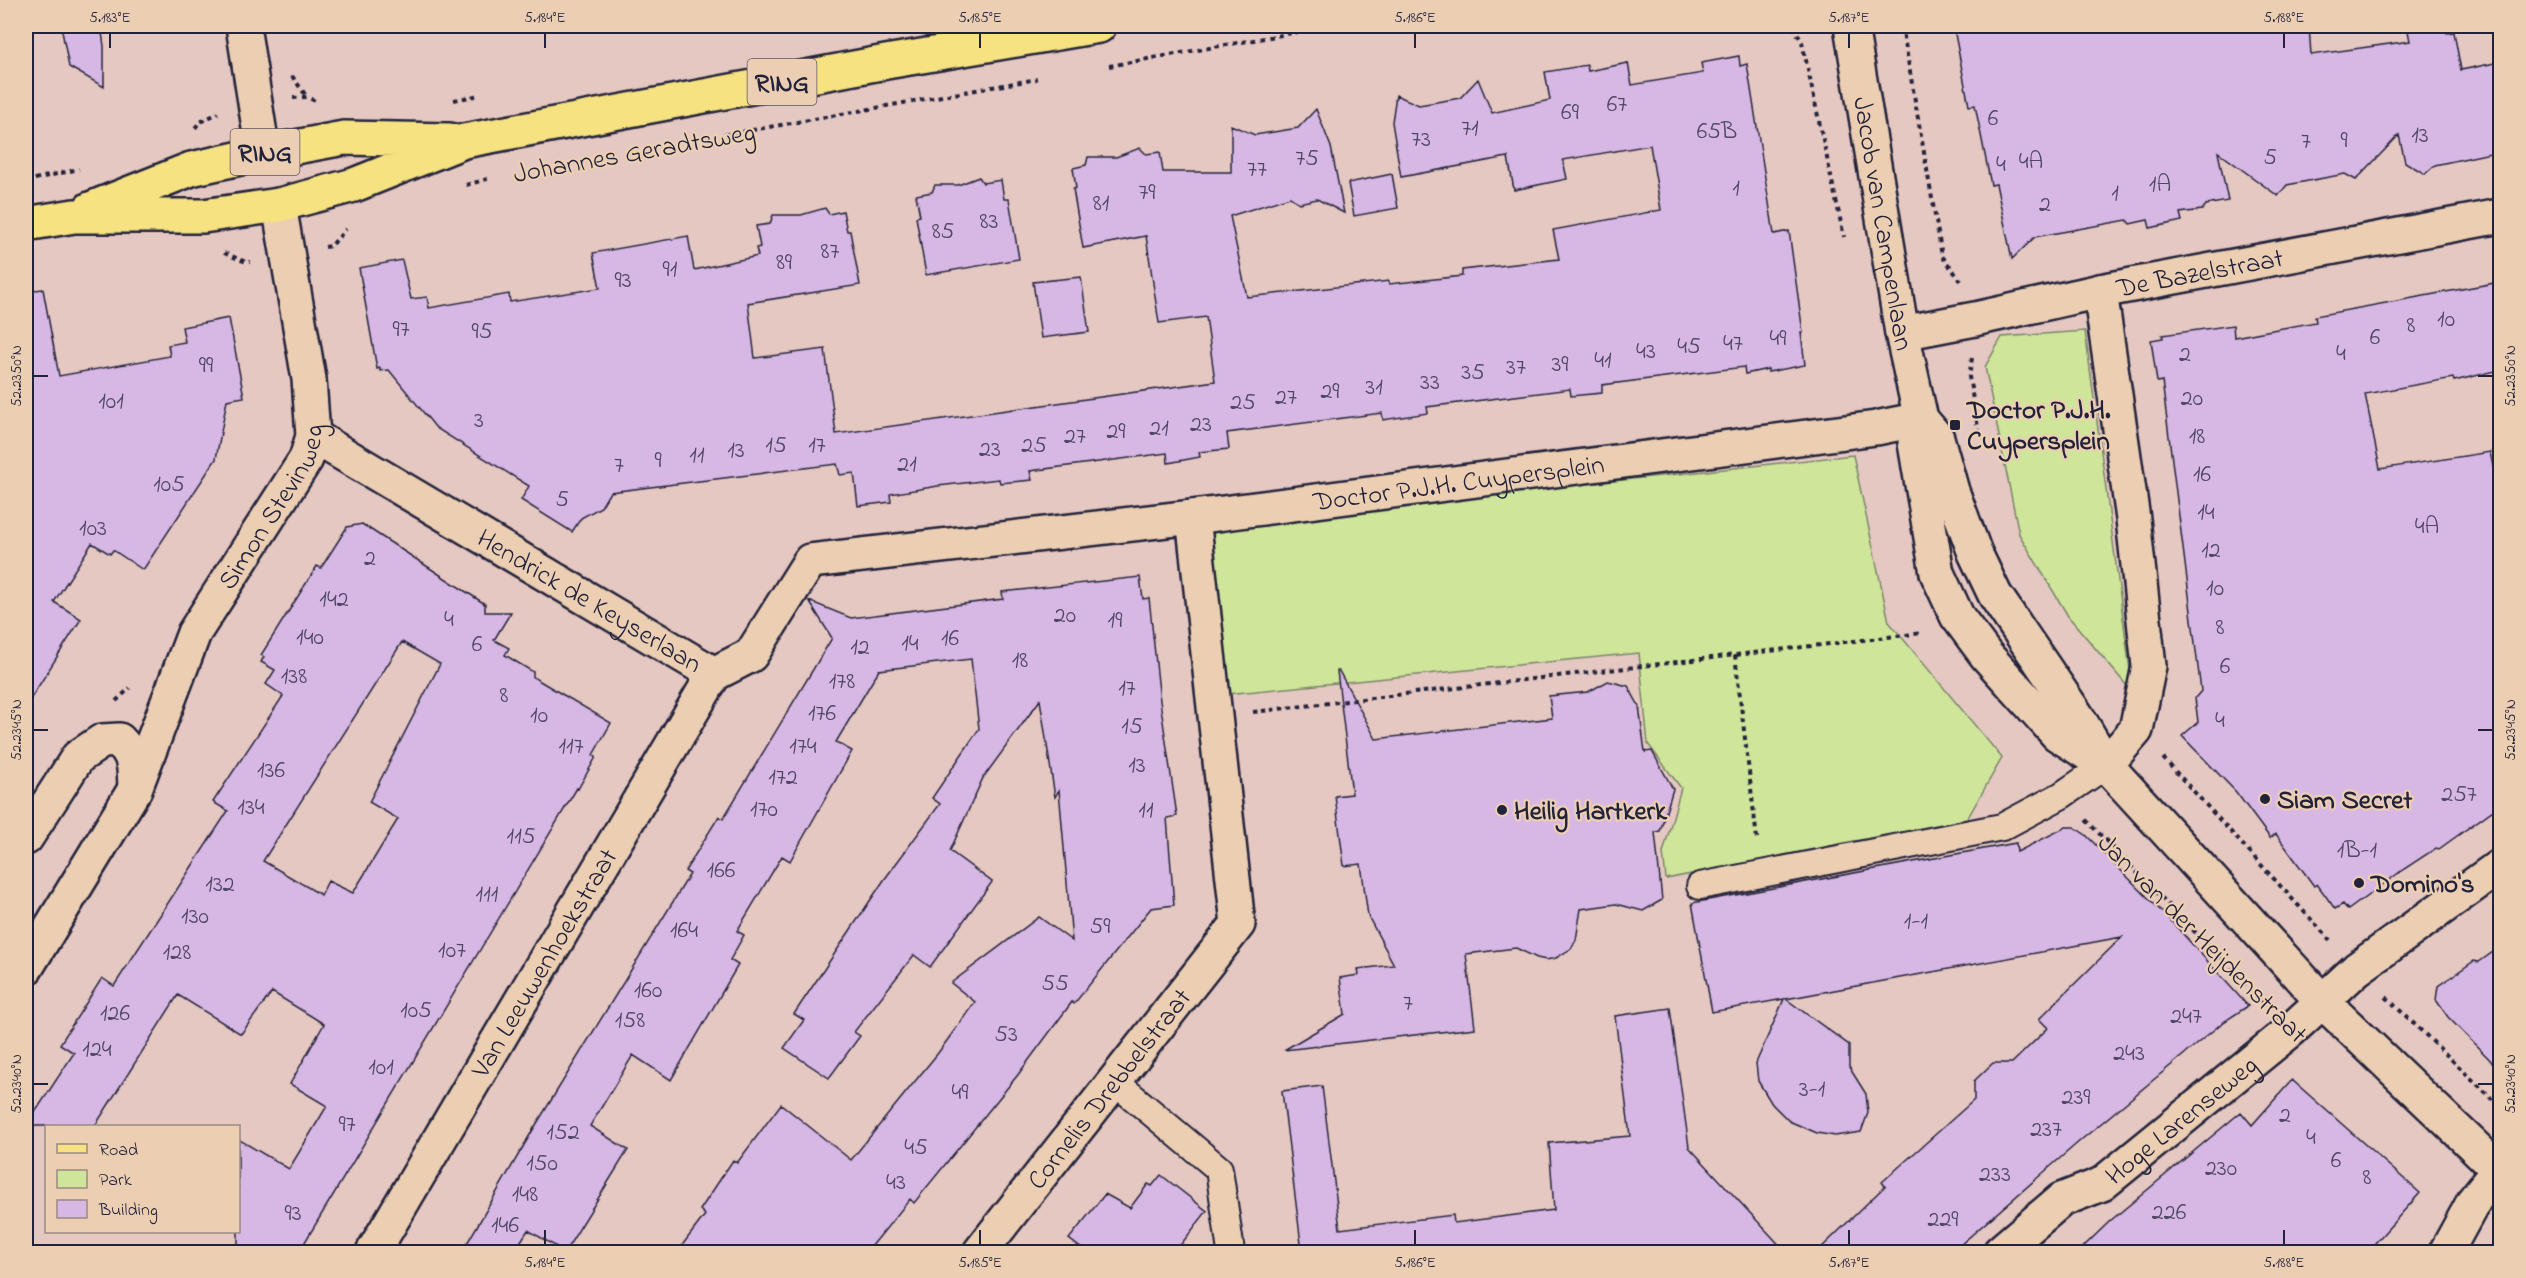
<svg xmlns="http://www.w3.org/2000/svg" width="2526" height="1278" font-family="'Indie Flower',sans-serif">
<rect width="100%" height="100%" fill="#e6c8c2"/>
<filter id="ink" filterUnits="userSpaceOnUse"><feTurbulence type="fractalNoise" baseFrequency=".0167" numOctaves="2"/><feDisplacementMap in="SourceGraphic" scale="12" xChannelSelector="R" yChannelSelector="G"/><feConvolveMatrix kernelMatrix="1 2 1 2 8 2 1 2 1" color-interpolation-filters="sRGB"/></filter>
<g filter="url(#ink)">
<path fill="#cfe59a" stroke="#78846a" stroke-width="1.5" d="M 2085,331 L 2133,693 L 2068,616 L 2019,534 L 1985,367 L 2002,337 Z
M 1853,455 L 1889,622 L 2002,758 L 1967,819 L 1666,879 L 1663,853 L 1681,788 L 1648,744 L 1639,653 L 1226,694 L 1208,525 Z"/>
<path fill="#d7b7e4" stroke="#22223b" stroke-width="1.5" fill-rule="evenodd" d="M 61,26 L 101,26 L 104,46 L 104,87 L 69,67 Z
M 2011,26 L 2309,26 L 2311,55 L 2410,41 L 2407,26 L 2445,26 L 2447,33 L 2454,32 L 2461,70 L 2500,62 L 2500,151 L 2435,165 L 2425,174 L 2405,162 L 2399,135 L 2356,180 L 2345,174 L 2287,185 L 2278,196 L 2218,152 L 2228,201 L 2206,205 L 2202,210 L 2180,213 L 2182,221 L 2150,228 L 2148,220 L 2130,224 L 2127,220 L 2035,237 L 2012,259 L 1996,184 L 1991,185 L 1975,105 L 1969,106 L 1954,29 L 2012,29 Z
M 1739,56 L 1740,66 L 1747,64 L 1774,234 L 1789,231 L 1803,333 L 1801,333 L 1805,365 L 1768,372 L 1768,369 L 1745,374 L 1744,367 L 1602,385 L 1602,393 L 1571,396 L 1570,389 L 1427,407 L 1428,413 L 1383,420 L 1382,413 L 1227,433 L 1229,449 L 1199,452 L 1200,457 L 1168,463 L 1167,453 L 1030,471 L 1032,480 L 1000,483 L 999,479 L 938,486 L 890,494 L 891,502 L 858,506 L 854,473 L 840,475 L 837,464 L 610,492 L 601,507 L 581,518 L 572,532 L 521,500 L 529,486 L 436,428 L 389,370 L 380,371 L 380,368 L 377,369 L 359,268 L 402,260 L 411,299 L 427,297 L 429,308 L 509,294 L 510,302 L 600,288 L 593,253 L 688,236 L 694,270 L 758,256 L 756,248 L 760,247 L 756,226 L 770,224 L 773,215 L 801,215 L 825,208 L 829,214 L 843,211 L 847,231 L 850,231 L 860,285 L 748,303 L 755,358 L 825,349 L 836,434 L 1215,381 L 1206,317 L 1159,323 L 1146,236 L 1083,248 L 1073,189 L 1076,188 L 1073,168 L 1086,165 L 1088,157 L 1116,157 L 1140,148 L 1146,154 L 1160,152 L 1163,172 L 1231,172 L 1231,125 L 1255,135 L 1298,128 L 1316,109 L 1331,147 L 1344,213 L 1317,199 L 1299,203 L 1290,197 L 1230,216 L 1247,297 L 1389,281 L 1389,284 L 1462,276 L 1462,270 L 1559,259 L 1553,230 L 1661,210 L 1650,145 L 1563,160 L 1567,179 L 1514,190 L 1508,157 L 1401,177 L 1392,122 L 1396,95 L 1419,105 L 1460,98 L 1478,79 L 1492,113 L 1550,100 L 1545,72 L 1587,65 L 1588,71 L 1628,63 L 1632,85 L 1703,73 L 1701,63 Z
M 1392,174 L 1398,208 L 1354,216 L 1348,183 Z
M 979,177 L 983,183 L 1001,180 L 1004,199 L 1009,199 L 1019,259 L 926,275 L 916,217 L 920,216 L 916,195 L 932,192 L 935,185 L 958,185 Z
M 1081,277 L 1089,332 L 1041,338 L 1033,282 Z
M 2500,282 L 2500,370 L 2454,381 L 2453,378 L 2365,394 L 2380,469 L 2490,452 L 2500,499 L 2500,805 L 2439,849 L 2436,848 L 2404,869 L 2348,910 L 2343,904 L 2335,909 L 2317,884 L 2314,886 L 2276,834 L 2270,838 L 2236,792 L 2182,736 L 2198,722 L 2195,698 L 2201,691 L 2162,381 L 2157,382 L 2151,340 L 2163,338 L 2162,335 L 2233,325 L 2234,337 L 2316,322 L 2315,316 Z
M 43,289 L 59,376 L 170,356 L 168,345 L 185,342 L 182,327 L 229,318 L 244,397 L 227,400 L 216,459 L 143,570 L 113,550 L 110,554 L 92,543 L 54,602 L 81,619 L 26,706 L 26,291 Z
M 362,524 L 485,604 L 485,612 L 511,612 L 494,640 L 509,648 L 505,655 L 533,672 L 533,677 L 611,723 L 593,755 L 596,757 L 578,789 L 577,788 L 299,1252 L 238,1252 L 238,1139 L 289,1169 L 327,1106 L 290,1084 L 324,1024 L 272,992 L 241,1034 L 178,995 L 95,1126 L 26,1126 L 74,1053 L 60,1044 L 102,978 L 114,986 L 228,811 L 213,802 L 283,696 L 266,684 L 275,670 L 261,662 L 264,657 L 261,655 L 317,566 L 321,568 L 347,527 ZM 402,642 L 440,664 L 369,802 L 398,819 L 353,893 L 328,881 L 321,895 L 263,861 Z
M 1140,577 L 1143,599 L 1149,598 L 1160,701 L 1177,816 L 1167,818 L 1174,905 L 1151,908 L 1074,1004 L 1072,1002 L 1017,1076 L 914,1203 L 910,1199 L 867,1252 L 677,1252 L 705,1215 L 700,1210 L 733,1160 L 737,1163 L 781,1104 L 851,1160 L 938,1053 L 975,1002 L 951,983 L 1039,917 L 1072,941 L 1059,790 L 1055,797 L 1040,700 L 983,778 L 950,851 L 992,882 L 930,967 L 914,955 L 854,1032 L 860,1036 L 829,1078 L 784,1048 L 804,1020 L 794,1014 L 884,880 L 940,804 L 932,798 L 979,729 L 971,659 L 879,670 L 836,742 L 852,751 L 790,861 L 782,856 L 737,931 L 744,935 L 730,960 L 738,965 L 671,1080 L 633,1055 L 590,1126 L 628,1150 L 565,1252 L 528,1230 L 514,1252 L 462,1252 L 531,1133 L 690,874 L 685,871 L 719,816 L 723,819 L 832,638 L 809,601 L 851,618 L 1003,599 L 1002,592 Z
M 1337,671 L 1339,671 L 1376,739 L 1552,718 L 1549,696 L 1588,692 L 1608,681 L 1628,686 L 1639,706 L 1645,752 L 1652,751 L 1673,789 L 1660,831 L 1655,832 L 1662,900 L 1643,911 L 1616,904 L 1581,909 L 1576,940 L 1571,949 L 1556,958 L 1546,960 L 1537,958 L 1516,948 L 1466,954 L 1475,1028 L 1284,1050 L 1345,1014 L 1340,978 L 1359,975 L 1358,969 L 1394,965 L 1368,916 L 1361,864 L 1344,866 L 1335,796 L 1352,794 Z
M 2066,827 L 2074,827 L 2086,835 L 2173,923 L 2248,1006 L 2222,1023 L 2081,1140 L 1952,1252 L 1817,1252 L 1885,1186 L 1882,1182 L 1974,1100 L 1974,1081 L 1993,1063 L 2012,1063 L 2048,1028 L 2039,1019 L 2122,937 L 1786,999 L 1849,1045 L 1849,1067 L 1866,1094 L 1868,1113 L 1861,1132 L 1835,1136 L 1817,1133 L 1789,1121 L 1772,1104 L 1758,1081 L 1756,1063 L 1784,999 L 1712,1012 L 1692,903 L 2016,843 L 2017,852 Z
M 2500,947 L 2500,1070 L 2448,1017 L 2436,1000 L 2438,986 L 2474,961 L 2479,962 Z
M 1670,1008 L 1689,1147 L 1786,1252 L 1302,1252 L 1282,1091 L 1322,1086 L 1340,1229 L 1453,1215 L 1454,1223 L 1554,1210 L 1549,1143 L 1630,1136 L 1615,1016 Z
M 2292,1080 L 2420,1193 L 2367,1252 L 2078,1252 L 2110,1221 L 2241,1112 L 2252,1125 Z
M 1161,1175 L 1207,1211 L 1175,1252 L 1086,1252 L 1069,1239 L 1105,1194 L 1130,1208 L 1148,1184 L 1152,1186 Z"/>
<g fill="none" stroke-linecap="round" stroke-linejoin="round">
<g stroke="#22223b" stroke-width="30">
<path id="lane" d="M 1700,886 L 2002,827 L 2062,795 L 2106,765
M 1115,1082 L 1219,1169 L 1231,1252"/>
</g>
<g stroke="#22223b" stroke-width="38">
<g id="street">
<path d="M 243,26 L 263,153"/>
<path d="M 2100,291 L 2133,519 L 2149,666 L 2136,730 L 2106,765"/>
<path id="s1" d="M 1902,333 L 1975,319 L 2100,291 L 2500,216"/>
<path id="s2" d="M 313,436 L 714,674"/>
<path id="s3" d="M 714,674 L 751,655 L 810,561 L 1193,517 L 1876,428 L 1921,419"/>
<path id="s4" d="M 373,1252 L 714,674"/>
<path id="s5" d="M 980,1252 L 1238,924 L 1193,517"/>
<path id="s6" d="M 2000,1252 L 2061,1200 L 2102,1184 L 2291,1030 L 2357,969 L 2500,866"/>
<path d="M 2446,1252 L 2475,1199 L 2499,1169"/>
</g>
</g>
<g stroke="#22223b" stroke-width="38">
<g id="secondary">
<path id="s7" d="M 1851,26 L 1902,333 L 1921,419 L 1915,443 L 1937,573 L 1957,616 L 1986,655 L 2057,734 L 2099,761"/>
<path d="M 1921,419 L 1937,438 L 1952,491 L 1975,553 L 1995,595 L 2077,716 L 2106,765 L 2323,1002 L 2500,1171"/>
<path d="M 26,838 L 78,757 L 102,741 L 119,740 C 136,757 134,766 135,789"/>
<path id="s8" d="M 26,968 L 135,789 L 194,633 L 306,459 L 313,436 L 309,379 L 279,205"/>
</g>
</g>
<g stroke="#22223b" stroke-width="38">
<path id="primary" d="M 90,209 L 191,169 L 263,153 L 344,138 L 450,140
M 26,224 L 74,216 L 203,216 L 279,205 L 354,185 L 464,141 L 886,62 L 1099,26"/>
</g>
<path stroke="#22223b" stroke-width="4" stroke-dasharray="4.5 4.5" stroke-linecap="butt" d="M 1793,26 L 1802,42 L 1844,237
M 1902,26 L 1942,256 L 1961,281
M 1109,66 L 1331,26
M 292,76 L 307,97
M 293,98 L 307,97 L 317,102
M 454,100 L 480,95
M 195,128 L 200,122 L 218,113
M 725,135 L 1037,79
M 26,181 L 79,169
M 466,185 L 491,178
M 325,247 L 331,246 L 346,229
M 224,253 L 246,262 L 250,262
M 1972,358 L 1969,377 L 1979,433
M 1735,655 L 1757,839
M 116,701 L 130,688
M 1253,712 L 1922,633
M 2163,758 L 2330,940
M 2086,820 L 2263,1002
M 2386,997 L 2500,1106"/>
<use href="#lane" stroke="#eccfb3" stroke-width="26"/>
<use href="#street" stroke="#eccfb3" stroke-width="33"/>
<use href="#secondary" stroke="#eccfb3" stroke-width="33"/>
<use href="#primary" stroke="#f6e281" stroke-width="33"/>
</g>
</g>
<path fill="none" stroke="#22223b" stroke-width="2" d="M 110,33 L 110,48M 545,33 L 545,48M 980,33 L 980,48M 1415,33 L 1415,48M 1849,33 L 1849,48M 2284,33 L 2284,48M 33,376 L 48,376M 2478,376 L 2493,376M 33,730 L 48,730M 2478,730 L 2493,730M 33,1084 L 48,1084M 2478,1084 L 2493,1084M 545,1230 L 545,1245M 980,1230 L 980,1245M 1415,1230 L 1415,1245M 1849,1230 L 1849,1245M 2284,1230 L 2284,1245"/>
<g fill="#22223b" stroke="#eccfb3" stroke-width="2">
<rect x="1949" y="419" width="12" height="12" rx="3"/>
<circle cx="2265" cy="799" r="6"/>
<circle cx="1502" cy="810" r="6"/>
<circle cx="2359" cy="883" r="6"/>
</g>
<g text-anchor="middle" stroke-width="4.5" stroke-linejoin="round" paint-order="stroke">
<g font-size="24" fill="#4f4765">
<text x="1617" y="111">67</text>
<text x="1570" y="119">69</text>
<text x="1993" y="125">6</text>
<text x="1470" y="135">71</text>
<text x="1717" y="138">65B</text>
<text x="2420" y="142">13</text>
<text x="1421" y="146">73</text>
<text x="2344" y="147">9</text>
<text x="2306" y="148">7</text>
<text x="2270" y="164">5</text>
<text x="1307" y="165">75</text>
<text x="2031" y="168">4A</text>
<text x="2001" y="171">4</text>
<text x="1257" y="176">77</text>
<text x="2160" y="191">1A</text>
<text x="1736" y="195">1</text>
<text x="1147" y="199">79</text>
<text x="2115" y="200">1</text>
<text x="1101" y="210">81</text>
<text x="2045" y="211">2</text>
<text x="989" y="228">83</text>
<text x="943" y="238">85</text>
<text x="830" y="258">87</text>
<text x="784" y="269">89</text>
<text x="670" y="276">91</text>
<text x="623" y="287">93</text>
<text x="2446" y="326">10</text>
<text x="2411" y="332">8</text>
<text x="401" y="336">97</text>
<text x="482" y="338">95</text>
<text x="2375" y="344">6</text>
<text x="1778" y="345">49</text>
<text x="1733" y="350">47</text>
<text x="1689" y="353">45</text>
<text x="1646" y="358">43</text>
<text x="2341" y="360">4</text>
<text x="2185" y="361">2</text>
<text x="1603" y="367">41</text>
<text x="1560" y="371">39</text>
<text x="206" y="372">99</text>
<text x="1516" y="374">37</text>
<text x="1473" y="379">35</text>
<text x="1430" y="389">33</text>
<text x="1374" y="394">31</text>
<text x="1330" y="398">29</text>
<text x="1286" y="404">27</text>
<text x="2192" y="405">20</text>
<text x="111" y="408">101</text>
<text x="1243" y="409">25</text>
<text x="479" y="427">3</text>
<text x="1201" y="431">23</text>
<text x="1159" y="435">21</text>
<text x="1116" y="438">29</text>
<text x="1075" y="443">27</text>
<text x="2197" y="443">18</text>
<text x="776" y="452">15</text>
<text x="817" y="452">17</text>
<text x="1034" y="452">25</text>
<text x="990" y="456">23</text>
<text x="736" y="457">13</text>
<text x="697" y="462">11</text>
<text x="658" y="467">9</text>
<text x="907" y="471">21</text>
<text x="619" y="472">7</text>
<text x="2202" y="481">16</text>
<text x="169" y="491">105</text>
<text x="562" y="506">5</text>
<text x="2206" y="519">14</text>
<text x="2427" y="533">4A</text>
<text x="93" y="535">103</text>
<text x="2211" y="557">12</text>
<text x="370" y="565">2</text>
<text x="2215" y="595">10</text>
<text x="334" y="606">142</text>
<text x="1065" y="622">20</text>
<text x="449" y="626">4</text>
<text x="1115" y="627">19</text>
<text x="2220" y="634">8</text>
<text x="310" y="644">140</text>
<text x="950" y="645">16</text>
<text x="910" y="650">14</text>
<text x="477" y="651">6</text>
<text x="860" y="654">12</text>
<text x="1020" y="667">18</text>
<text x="2225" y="673">6</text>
<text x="294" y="683">138</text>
<text x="842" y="688">178</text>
<text x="1127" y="695">17</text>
<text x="504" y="702">8</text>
<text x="822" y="720">176</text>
<text x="539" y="722">10</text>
<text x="2220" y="727">4</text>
<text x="1132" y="733">15</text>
<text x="571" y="753">117</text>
<text x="803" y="753">174</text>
<text x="1137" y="772">13</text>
<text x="271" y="777">136</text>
<text x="783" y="784">172</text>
<text x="2459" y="801">257</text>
<text x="251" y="814">134</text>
<text x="764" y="816">170</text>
<text x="1146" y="817">11</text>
<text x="521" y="843">115</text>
<text x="2357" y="857">1B-1</text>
<text x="721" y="877">166</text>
<text x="220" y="891">132</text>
<text x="487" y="901">111</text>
<text x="195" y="923">130</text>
<text x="1916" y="928">1-1</text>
<text x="1100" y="933">59</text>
<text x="684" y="937">164</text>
<text x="452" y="957">107</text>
<text x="177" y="959">128</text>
<text x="1055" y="990">55</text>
<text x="648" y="997">160</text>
<text x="1408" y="1010">7</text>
<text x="416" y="1017">105</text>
<text x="115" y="1020">126</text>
<text x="2186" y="1023">247</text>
<text x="630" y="1027">158</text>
<text x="1006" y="1041">53</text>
<text x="97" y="1056">124</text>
<text x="2129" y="1060">243</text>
<text x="381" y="1074">101</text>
<text x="1812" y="1096">3-1</text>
<text x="960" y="1099">49</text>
<text x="2076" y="1104">239</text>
<text x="2285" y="1122">2</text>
<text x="347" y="1131">97</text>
<text x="2046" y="1136">237</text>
<text x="563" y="1139">152</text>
<text x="2311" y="1144">4</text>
<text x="916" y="1154">45</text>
<text x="2336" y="1167">6</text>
<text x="542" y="1170">150</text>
<text x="2221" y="1175">230</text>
<text x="1995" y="1181">233</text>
<text x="2367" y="1184">8</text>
<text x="896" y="1189">43</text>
<text x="525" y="1201">148</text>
<text x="2169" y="1219">226</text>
<text x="293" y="1220">93</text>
<text x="1943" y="1226">229</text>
<text x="505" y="1232">146</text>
</g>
<g fill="#eccfb3" stroke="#5f565f" stroke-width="1.5">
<rect x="747.5" y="59" width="69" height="46" rx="4.5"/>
<rect x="230.5" y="129" width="69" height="46" rx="4.5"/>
</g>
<g font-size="26" font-weight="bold" fill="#22223b">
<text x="782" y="91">RING</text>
<text x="265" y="161">RING</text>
</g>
<g font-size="27" fill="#22223b" stroke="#eccfb3">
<text transform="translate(634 152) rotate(-10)" y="9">Johannes Geradtsweg</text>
<text dy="9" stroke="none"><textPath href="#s7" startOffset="200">Jacob van Campenlaan</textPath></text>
<text dy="9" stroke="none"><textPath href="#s1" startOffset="304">De Bazelstraat</textPath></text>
<text dy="9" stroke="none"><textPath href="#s3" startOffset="806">Doctor P.J.H. Cuypersplein</textPath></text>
<text dy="9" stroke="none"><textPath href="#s8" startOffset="525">Simon Stevinweg</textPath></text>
<text dy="9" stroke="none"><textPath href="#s2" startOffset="322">Hendrick de Keyserlaan</textPath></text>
<text transform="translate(2203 938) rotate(45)" y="9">Jan van der Heijdenstraat</text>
<text dy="9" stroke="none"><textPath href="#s4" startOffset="336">Van Leeuwenhoekstraat</textPath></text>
<text dy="9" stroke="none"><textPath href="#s5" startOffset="208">Cornelis Drebbelstraat</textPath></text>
<text dy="9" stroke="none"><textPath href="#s6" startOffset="226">Hoge Larenseweg</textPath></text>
</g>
<g font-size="27" font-weight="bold" fill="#22223b" stroke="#eccfb3" text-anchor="start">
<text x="1967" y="418">Doctor P.J.H.<tspan x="1967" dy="31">Cuypersplein</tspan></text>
<text x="2277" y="808">Siam Secret</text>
<text x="1514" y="819">Heilig Hartkerk</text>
<text x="2371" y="892">Domino's</text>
</g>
</g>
<rect width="2526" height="1278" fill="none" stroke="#eccfb3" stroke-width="66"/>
<rect x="45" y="1125" width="195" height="108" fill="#eccfb3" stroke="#9b8a83" stroke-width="1.5"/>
<rect x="57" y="1144" width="30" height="9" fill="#f6e281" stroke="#9b8a83" stroke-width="1.5"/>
<text x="99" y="1155" font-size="18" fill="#22223b">Road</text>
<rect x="57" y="1170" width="30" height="18" fill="#cfe59a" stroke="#9b8a83" stroke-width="1.5"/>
<text x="99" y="1185" font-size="18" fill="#22223b">Park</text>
<rect x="57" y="1200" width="30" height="18" fill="#d7b7e4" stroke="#9b8a83" stroke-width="1.5"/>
<text x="99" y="1215" font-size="18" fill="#22223b">Building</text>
<rect x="33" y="33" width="2460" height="1212" fill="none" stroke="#22223b" stroke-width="2"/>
<g font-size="15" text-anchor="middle" fill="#22223b">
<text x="110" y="22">5.183°E</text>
<text x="545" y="22">5.184°E</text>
<text x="980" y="22">5.185°E</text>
<text x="1415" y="22">5.186°E</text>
<text x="1849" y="22">5.187°E</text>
<text x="2284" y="22">5.188°E</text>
<text transform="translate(16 376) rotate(-90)" y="5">52.2350°N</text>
<text transform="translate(2510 376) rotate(-90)" y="5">52.2350°N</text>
<text transform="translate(16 730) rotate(-90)" y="5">52.2345°N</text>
<text transform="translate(2510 730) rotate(-90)" y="5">52.2345°N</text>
<text transform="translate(16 1084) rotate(-90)" y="5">52.2340°N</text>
<text transform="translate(2510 1084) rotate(-90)" y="5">52.2340°N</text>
<text x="545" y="1267">5.184°E</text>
<text x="980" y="1267">5.185°E</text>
<text x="1415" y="1267">5.186°E</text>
<text x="1849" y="1267">5.187°E</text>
<text x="2284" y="1267">5.188°E</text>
</g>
</svg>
